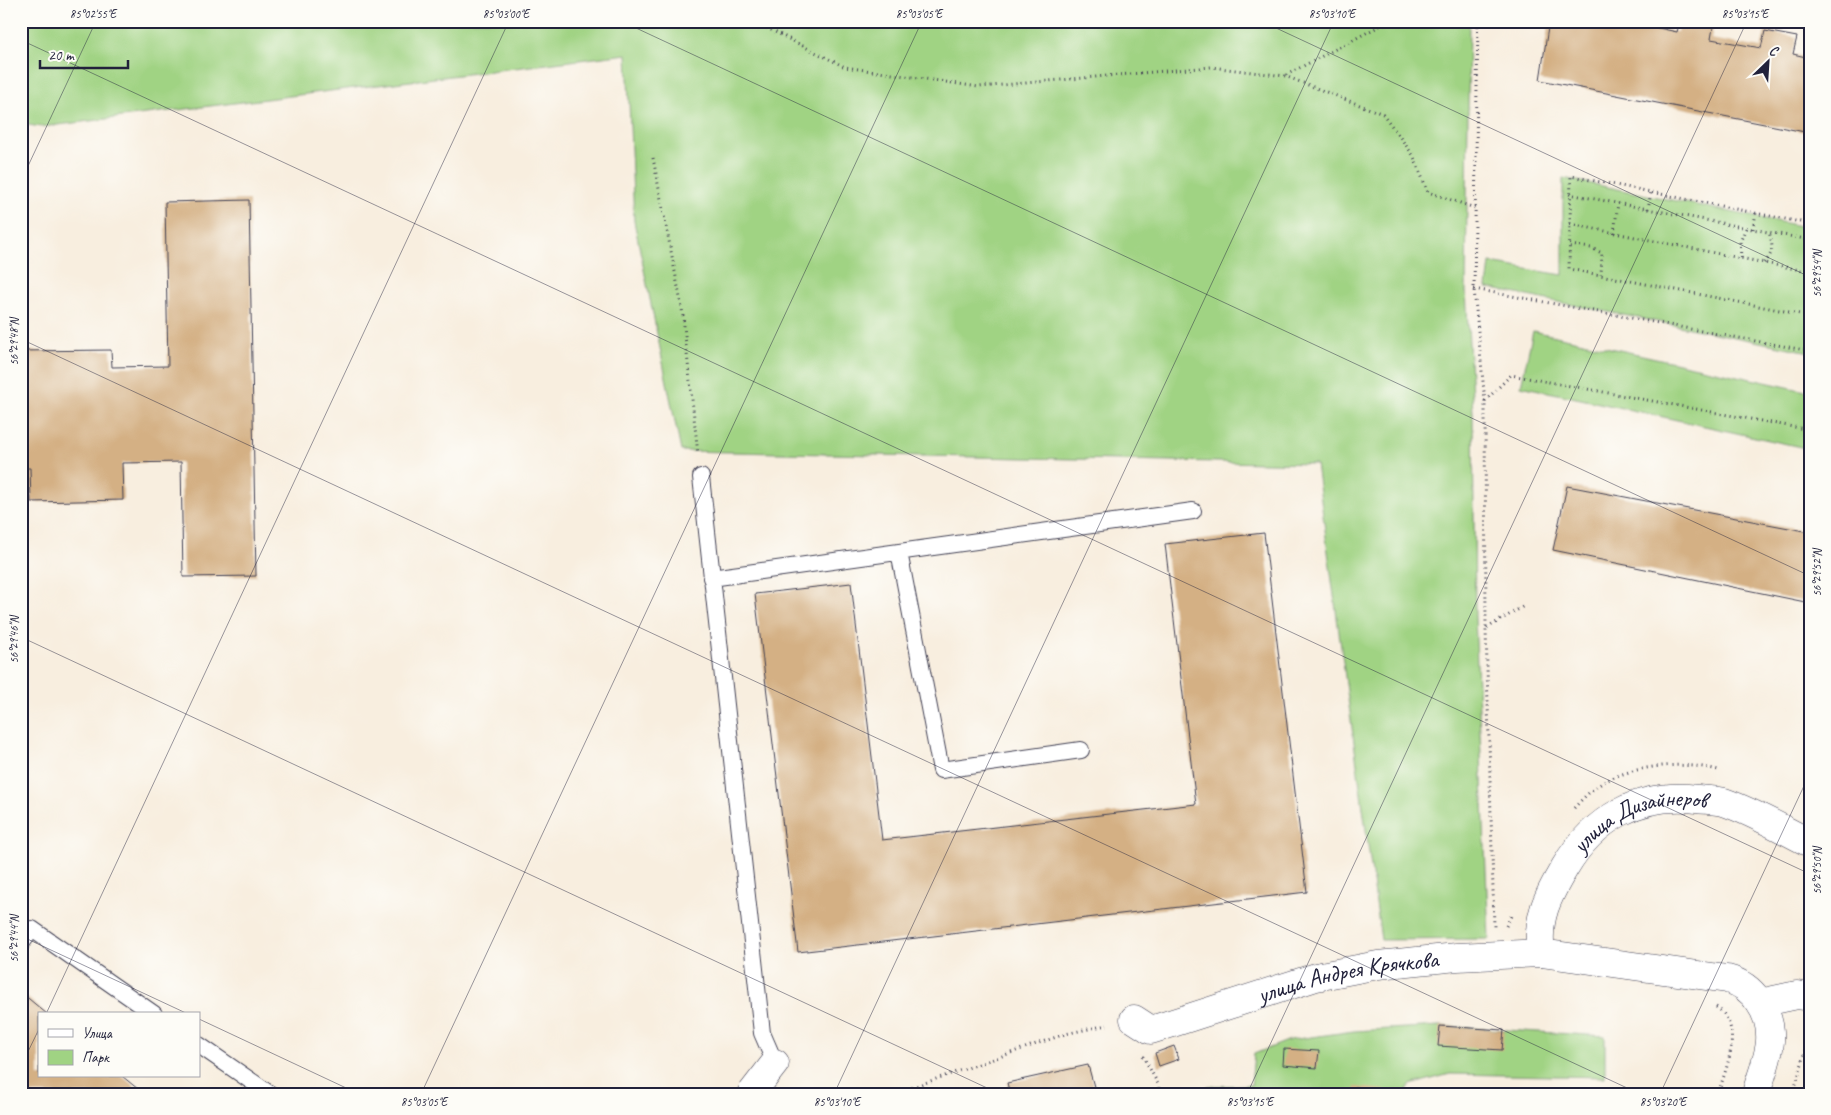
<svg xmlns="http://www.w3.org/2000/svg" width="1831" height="1115" font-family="Caveat,sans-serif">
<rect width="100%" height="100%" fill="#fdfcf7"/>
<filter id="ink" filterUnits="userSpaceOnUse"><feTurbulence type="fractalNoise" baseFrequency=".02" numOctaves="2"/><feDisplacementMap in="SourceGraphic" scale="10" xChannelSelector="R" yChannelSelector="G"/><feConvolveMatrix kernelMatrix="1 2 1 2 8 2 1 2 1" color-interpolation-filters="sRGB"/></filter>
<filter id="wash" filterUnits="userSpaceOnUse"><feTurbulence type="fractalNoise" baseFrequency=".0096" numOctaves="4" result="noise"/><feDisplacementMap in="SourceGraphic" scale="20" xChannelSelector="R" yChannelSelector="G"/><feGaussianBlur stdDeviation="1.12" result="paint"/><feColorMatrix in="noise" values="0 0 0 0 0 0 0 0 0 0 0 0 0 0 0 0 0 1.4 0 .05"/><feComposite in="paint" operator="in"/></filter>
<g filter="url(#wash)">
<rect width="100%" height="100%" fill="#f8eedf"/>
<path fill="#a0d383" stroke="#617a5f" d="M 21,21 L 1469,21 L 1466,291 L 1473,413 L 1475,617 L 1489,939 L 1381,940 L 1316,464 L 681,451 L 634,221 L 627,54 L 42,127 L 21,124 Z
M 1563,178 L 1810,228 L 1810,352 L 1487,288 L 1490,263 L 1563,275 Z
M 1533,331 L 1810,392 L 1810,449 L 1521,386 Z
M 1440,1026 L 1605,1036 L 1605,1077 L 1450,1074 L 1410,1085 L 1405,1094 L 1199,1094 L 1208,1086 L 1251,1085 L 1254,1054 L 1290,1040 L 1354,1031 Z"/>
<g id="blocks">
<path fill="#d4b084" d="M 1549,21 L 1626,21 L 1677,32 L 1680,21 L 1711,21 L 1714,22 L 1711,39 L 1761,48 L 1765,31 L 1797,37 L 1793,54 L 1810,58 L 1810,133 L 1540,80 Z
M 249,200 L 256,576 L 183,577 L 181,462 L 122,463 L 123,500 L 31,502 L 30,468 L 21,468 L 21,351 L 111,350 L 112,367 L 168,366 L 165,202 Z
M 1567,486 L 1810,532 L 1810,603 L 1553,550 Z
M 1264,533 L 1307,892 L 798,952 L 755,594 L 851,583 L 882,840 L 1196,804 L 1165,544 Z
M 23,994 L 47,1014 L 39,1014 L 39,1076 L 122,1076 L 144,1094 L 28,1094 L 21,1088 Z
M 1440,1026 L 1504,1030 L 1502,1050 L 1438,1046 Z
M 1174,1046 L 1179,1059 L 1159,1066 L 1155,1053 Z
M 1284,1049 L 1319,1051 L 1317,1068 L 1283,1065 Z
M 1088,1065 L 1096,1094 L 1010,1094 L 1007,1083 Z
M 1355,1087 L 1385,1090 L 1384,1094 L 1354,1094 Z"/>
</g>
</g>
<g filter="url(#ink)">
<use href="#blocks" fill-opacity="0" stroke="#424154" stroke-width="1"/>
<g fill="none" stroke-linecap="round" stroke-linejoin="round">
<g stroke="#424154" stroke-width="18">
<path id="service" d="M 701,477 L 762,1033 L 775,1063
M 899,552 L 941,770 L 1081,750
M 711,578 L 1193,511
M 21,944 L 32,929 L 154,1014
M 199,1045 L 270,1094"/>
</g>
<g stroke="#424154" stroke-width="29">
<g id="minor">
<path d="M 1760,1003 L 1797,995 L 1810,997"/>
<path id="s1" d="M 1134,1019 L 1151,1030 L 1316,977 L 1378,965 L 1457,957 L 1541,953"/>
<path d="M 751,1094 L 775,1063"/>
</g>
</g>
<g stroke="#424154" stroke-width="29">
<g id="tertiary">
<path id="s2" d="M 1756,1094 C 1760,1078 1769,1058 1770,1041 C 1772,1013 1753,985 1727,979 L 1541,953 C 1536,919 1547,897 1565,867 C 1594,818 1640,792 1697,799 C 1706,800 1715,800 1724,802 C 1753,812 1782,829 1810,843"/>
</g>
</g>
<path stroke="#424154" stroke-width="3" stroke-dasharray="1 4" stroke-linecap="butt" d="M 753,21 L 845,67 L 979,87 L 1211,67 L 1285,76 L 1383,114 L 1413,155 L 1428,192 L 1475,208
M 1478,21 L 1474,289 L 1485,402 L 1486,629 L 1494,927
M 1286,75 L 1389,21
M 653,158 L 682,308 L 698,454
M 1569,194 L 1810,240
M 1648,209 L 1651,192
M 1570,224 L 1810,272
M 1810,224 L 1571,176 L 1569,269 L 1810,316
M 1753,229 L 1756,213
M 1614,233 L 1618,203
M 1570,245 L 1591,248 L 1602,253 L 1601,275
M 1741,258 L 1740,242 L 1746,228
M 1764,263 C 1774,253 1773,245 1769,232
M 1474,289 L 1810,351
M 1485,401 L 1511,375 L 1810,430
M 1487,628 L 1524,606
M 1574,808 C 1582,799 1593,788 1604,782 C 1635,765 1683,761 1718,770
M 1506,926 L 1512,914
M 1716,1007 C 1745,1026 1726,1068 1718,1094
M 1143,1056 L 1158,1084 L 1160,1094
M 893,1094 L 1065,1034 L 1107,1025
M 1793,1094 L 1810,1037"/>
<use href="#service" stroke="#fff" stroke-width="16"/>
<use href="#minor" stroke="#fff" stroke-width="28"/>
<use href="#tertiary" stroke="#fff" stroke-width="28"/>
</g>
</g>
<path fill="none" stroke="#22223b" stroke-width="1" stroke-opacity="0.45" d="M 621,21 L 1810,576M 1261,21 L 1810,277M 21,40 L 1810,874M 21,181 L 96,21M 21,339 L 1640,1094M 21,637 L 1000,1094M 21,936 L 188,1014M 46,1014 L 509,21M 199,1019 L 359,1094M 21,1066 L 39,1029M 421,1094 L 922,21M 834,1094 L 1334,21M 1247,1094 L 1747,21M 1660,1094 L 1810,773"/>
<g text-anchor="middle" stroke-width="4" stroke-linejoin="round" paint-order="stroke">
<g font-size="24" fill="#22223b" stroke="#fdfcf7">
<text dy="8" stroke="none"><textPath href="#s2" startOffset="510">улица Дизайнеров</textPath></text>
<text dy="8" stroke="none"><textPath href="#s1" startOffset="225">улица Андрея Крячкова</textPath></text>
</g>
</g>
<rect width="1831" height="1115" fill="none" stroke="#fdfcf7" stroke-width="55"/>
<rect x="38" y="1012" width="162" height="65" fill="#fdfcf7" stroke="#a5a5ac"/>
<rect x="48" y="1029" width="25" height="8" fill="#ffffff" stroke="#a5a5ac"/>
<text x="82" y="1038" font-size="15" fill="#22223b">Улица</text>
<rect x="48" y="1050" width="25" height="15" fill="#a0d383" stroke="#a5a5ac"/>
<text x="82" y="1062" font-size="15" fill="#22223b">Парк</text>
<g transform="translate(1768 62) rotate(25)" stroke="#fdfcf7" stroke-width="4" paint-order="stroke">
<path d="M0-4L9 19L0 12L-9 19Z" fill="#22223b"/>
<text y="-8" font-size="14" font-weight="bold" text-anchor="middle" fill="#22223b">С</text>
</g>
<path d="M40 60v8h88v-8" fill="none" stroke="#22223b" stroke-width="2.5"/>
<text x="48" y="60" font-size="15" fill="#22223b" stroke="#fdfcf7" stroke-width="4" paint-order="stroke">20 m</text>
<rect x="28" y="28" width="1776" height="1060" fill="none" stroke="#22223b" stroke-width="2"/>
<g font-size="12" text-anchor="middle" fill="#22223b">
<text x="93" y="18">85°02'55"E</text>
<text x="506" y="18">85°03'00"E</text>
<text x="919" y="18">85°03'05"E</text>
<text x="1332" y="18">85°03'10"E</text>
<text x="1745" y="18">85°03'15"E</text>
<text transform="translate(1817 274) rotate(-90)" y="4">56°29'54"N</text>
<text transform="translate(14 342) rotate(-90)" y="4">56°29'48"N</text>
<text transform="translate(1817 573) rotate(-90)" y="4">56°29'52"N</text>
<text transform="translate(14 640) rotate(-90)" y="4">56°29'46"N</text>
<text transform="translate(1817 871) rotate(-90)" y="4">56°29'50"N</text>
<text transform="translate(14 939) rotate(-90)" y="4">56°29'44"N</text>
<text x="424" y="1106">85°03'05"E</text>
<text x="837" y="1106">85°03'10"E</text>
<text x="1250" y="1106">85°03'15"E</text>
<text x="1663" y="1106">85°03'20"E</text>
</g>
</svg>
